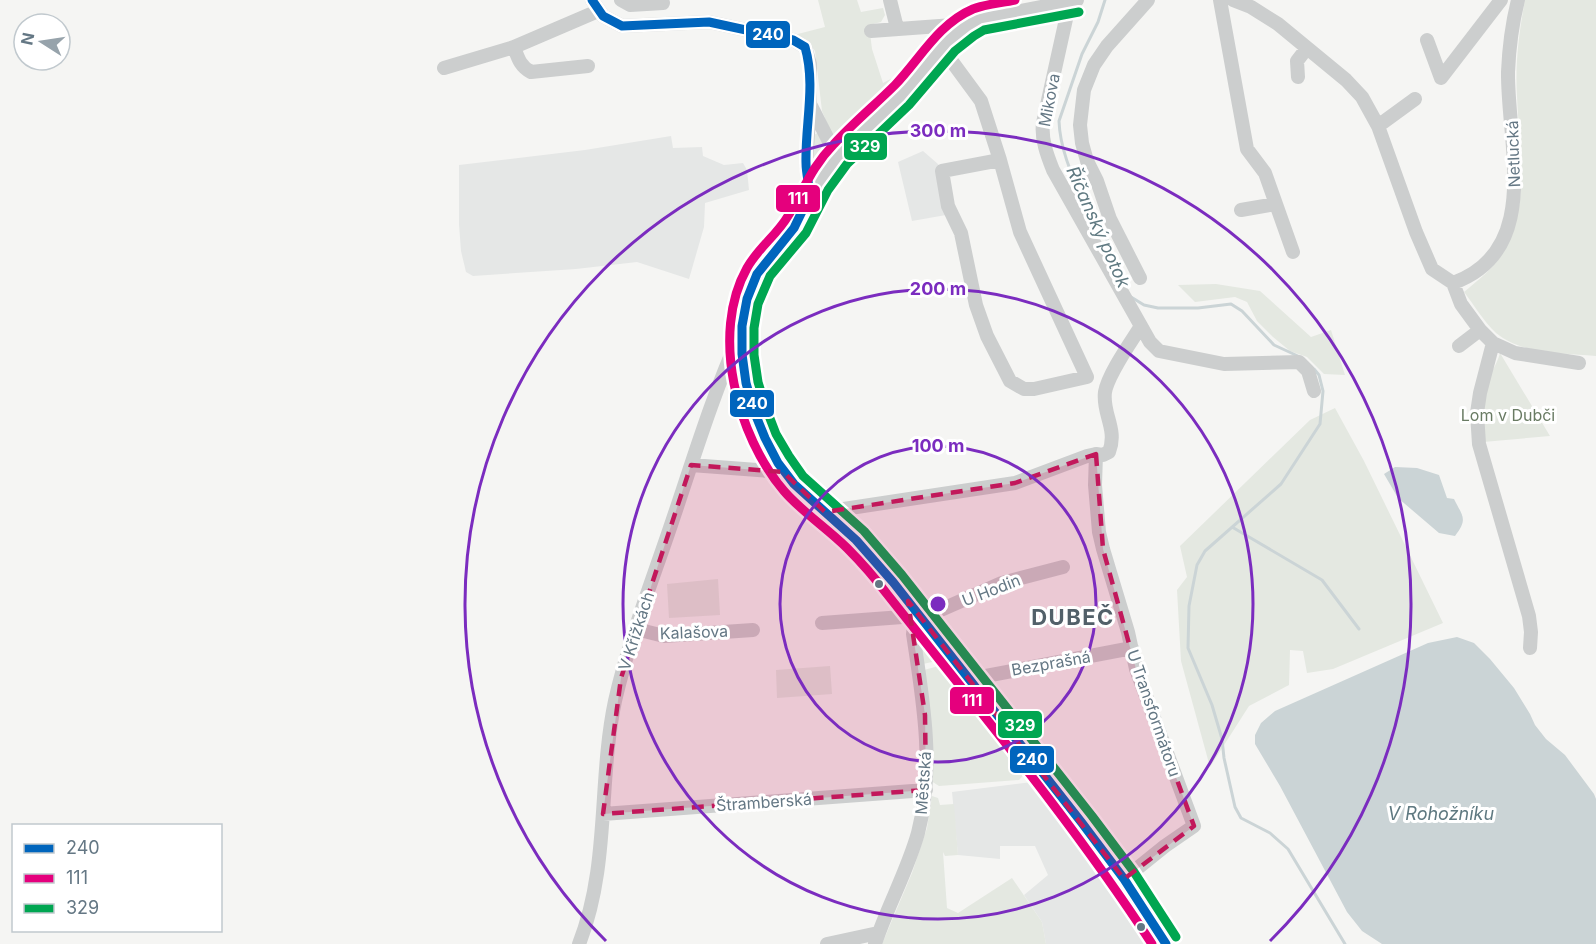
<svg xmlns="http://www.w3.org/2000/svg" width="1596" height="944" font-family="Inter,sans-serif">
<rect width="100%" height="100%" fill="#f5f5f3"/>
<path fill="#e5e7e6" d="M 671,136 L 673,148 L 702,147 L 703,156 L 724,165 L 743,163 L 747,170 L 749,190 L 705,203 L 704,227 L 689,279 L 637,262 L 576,269 L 473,276 L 466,272 L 461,251 L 459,224 L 459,165 L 585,150 Z
M 923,151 L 938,164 L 946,215 L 912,221 L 898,162 Z
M 1032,782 L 1104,873 L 1152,944 L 1046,944 L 1042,922 L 1024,895 L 1048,875 L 1035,846 L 1000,846 L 1000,859 L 958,855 L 952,792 Z"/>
<path fill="#e4e8e1" d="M 818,0 L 857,0 L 861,12 L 883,8 L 885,15 L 881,22 L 869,25 L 872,49 L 883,83 L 921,63 L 895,96 L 844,142 L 834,139 L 822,111 L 815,51 L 808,42 L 794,35 L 825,27 Z
M 1525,0 L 1596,0 L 1596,356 C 1563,353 1523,355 1496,333 C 1484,322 1474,305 1464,292 C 1478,280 1493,269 1503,253 C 1531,205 1519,148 1517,96 C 1515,63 1519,32 1525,0 Z
M 817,133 C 828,150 832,156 817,173 L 813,170 L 813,136 Z
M 1216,284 L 1260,291 L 1311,337 L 1331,330 L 1345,375 L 1324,374 L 1307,357 L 1290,351 L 1273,337 L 1257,321 L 1247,302 L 1235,297 L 1195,302 L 1178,285 Z
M 1500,353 L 1550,436 L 1483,442 C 1483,424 1478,400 1485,384 C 1490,373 1497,365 1500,353 Z
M 1335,408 L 1364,461 L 1443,623 L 1333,669 L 1307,673 L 1303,651 L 1290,650 L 1289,685 L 1249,706 L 1210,767 L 1181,661 L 1177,590 L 1187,577 L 1180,546 L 1310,420 Z
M 718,579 L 720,615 L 669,618 L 667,584 Z
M 924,643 L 933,643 L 943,655 L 932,662 L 923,664 L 921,647 Z
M 946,661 L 1031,767 L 1019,780 L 939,786 L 931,781 L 924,670 L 935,667 Z
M 830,666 L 832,694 L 777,698 L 776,670 Z
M 932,796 L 938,798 L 940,805 L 954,804 L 958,855 L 945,856 L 943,852 L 947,908 L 958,913 L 1012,878 L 1042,922 L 1046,944 L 882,944 L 912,873 L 927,828 Z"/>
<path fill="#cbd4d6" d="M 1395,467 L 1417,468 L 1439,475 L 1447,498 L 1454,499 C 1463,517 1468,519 1455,536 L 1439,533 L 1398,498 L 1384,474 Z
M 1457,637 L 1474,643 L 1490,659 L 1514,688 L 1530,714 L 1535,725 L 1546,739 L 1565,755 L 1594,794 L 1596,799 L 1596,944 L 1382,944 L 1362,931 L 1347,912 L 1280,786 L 1255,744 L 1255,735 L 1261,723 L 1275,711 L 1428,643 Z"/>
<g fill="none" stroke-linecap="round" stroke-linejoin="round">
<path stroke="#cbd4d6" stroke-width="3" d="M 1105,0 L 1098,22 L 1082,54 L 1059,121 C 1060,150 1073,180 1087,206 C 1095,219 1105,232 1110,247 C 1113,253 1112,259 1114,265
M 1131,297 L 1144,305 L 1158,308 L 1198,308 L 1231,304 L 1242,311 L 1274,345 L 1300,357
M 1314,369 L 1319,375 L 1323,391 L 1320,424 L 1281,484 L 1205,551 L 1197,565 L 1189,606 L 1188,648 L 1212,705 L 1222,739 L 1224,758 L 1235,807 L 1241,818 L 1270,833 L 1288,849 L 1345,944
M 1232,527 L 1322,580 L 1359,629"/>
<path stroke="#cccece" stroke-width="14" d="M 592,0 L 603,16 L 622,26 L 709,22 L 793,40 L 805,47 L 810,64 L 810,105 L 806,162 L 810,195
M 621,0 L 630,5 L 663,3
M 890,0 L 897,28
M 1077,0 L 980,19 C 944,33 927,71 900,97 C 874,123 842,147 821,178 C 811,193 806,211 796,226 C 784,244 767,256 756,276 C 724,338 750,433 794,484 L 856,540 L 893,582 L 1082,823 L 1124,879 L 1166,944
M 1220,0 L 1247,149 L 1265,173 L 1293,252
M 1233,0 L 1251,7 L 1278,24 L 1346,80 L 1362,97 L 1378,126 L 1416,232 L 1432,269 L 1453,283 L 1461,304 L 1480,330 L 1493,343 L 1515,353 L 1579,363
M 1070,1 L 1043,123 C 1041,139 1047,155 1053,170 L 1141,326 C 1131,342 1108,374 1105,392 C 1102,414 1118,429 1109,452 L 1103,455 L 1096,454 L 1095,485 L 1099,532 L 1103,549 L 1128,632 L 1136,669 L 1194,826 L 1165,846 L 1124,879
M 871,31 L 967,24
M 1427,40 L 1441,78
M 514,47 C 518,58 520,66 531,72 L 588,66
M 942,48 L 981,101 L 1000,160 L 1020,232 L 1087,377 L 1034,389 L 1024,389 L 1010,381 L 987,336 L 976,305 L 961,233 L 948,206 L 942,171 L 1000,160
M 444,68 L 514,47 L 598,11
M 1298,77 L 1297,61 L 1307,48
M 1441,78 L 1501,0
M 811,106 L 837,157
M 1378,126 L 1415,99
M 1241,210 L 1275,204
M 1140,278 L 1110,219 L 1097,181 L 1087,161 L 1082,143 L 1080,125 L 1084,90 L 1094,65 L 1107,46 L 1148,0
M 1453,283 C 1543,251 1507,143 1508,72 C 1509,48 1512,24 1518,0
M 1141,326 L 1150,342 L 1159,351 L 1224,364 L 1299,362 L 1308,371 L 1314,391
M 1493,343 L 1480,393 L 1477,413 L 1479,444 L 1529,616 L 1531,632 L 1530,648
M 1459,346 L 1480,330
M 691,465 L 783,472
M 824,512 L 1015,483 L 1087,456 L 1096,454
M 822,623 L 929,615 L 1002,583 L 1063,567
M 636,629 L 664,636 L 753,630
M 970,679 L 1132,648
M 603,814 L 926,790
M 579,944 C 610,866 598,781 615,701 C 629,639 653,579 673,519 C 694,457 713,394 740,334
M 827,944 L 878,933
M 875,944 C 887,907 907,872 918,833 C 935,767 923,700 913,634 L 914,626 L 919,615"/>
<g stroke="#fff" stroke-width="14">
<path id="bus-1" d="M 592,0 L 603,16 L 622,26 L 709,22 L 793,40 L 805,47 C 816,85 805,124 806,163 C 806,173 809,184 810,195
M 810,195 L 794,228 L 757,274 L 747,299 L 742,326 L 742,354 L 746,383 L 754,411 L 765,438 L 778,463 L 794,484 L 856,540 L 893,582 L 1082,823 L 1124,879 L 1166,944"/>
</g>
<g stroke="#fff" stroke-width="14">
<path id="bus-2" d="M 1015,0 C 1001,3 986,4 973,9 C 938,24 920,59 895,85 C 875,105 853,123 834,144 C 810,169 805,188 788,216 C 777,235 758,248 747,268 C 710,334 737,436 784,491 C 802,512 827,528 847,548 C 861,562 875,578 887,594 C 978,709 1072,821 1152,944"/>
</g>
<g stroke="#fff" stroke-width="14">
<path id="bus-3" d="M 1079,12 L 984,30 L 974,36 L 955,51 L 909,105 L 847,164 L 828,190 L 806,233 L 770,276 L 758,304 L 754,328 L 754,355 L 758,382 L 766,408 L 776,434 L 789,456 L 803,476 L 864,531 L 902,575 L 1092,816 L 1134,872 L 1176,937"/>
</g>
<use href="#bus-1" stroke="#0065bd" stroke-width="9"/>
<use href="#bus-2" stroke="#e5007d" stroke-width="9"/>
<use href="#bus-3" stroke="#00a651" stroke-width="9"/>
</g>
<path fill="#c2185b" fill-opacity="0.2" stroke="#c2185b" stroke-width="4.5" stroke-dasharray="12 8" stroke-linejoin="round" d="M 1096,454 L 1103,549 L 1136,669 L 1194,826 L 1124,879 L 908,601 L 925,715 L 926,790 L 603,814 L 621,678 L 691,465 L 783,472 L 825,512 L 1015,483 Z"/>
<g fill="none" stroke="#7b2cbf" stroke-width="3">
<circle cx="938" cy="604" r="158"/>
<circle cx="938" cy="604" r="315"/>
<path d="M606 941A473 473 0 1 1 1270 941"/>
</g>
<g fill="#647784" stroke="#fff" stroke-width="2">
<circle cx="879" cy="584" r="5"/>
<circle cx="1141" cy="927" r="5"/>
</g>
<g text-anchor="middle" stroke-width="6" stroke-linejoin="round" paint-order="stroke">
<g font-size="16" fill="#647784" stroke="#fff">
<text transform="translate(1049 100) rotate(-79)" y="6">Mikova</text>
<text transform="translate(1513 154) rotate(-92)" y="6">Netlucká</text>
<text transform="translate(991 590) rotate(-21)" y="6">U Hodin</text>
<text transform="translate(636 631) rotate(-72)" y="6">V Křížkách</text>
<text transform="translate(694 632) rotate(-2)" y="6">Kalašova</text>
<text transform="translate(1051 663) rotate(-10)" y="6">Bezprašná</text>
<text transform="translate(1154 713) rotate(71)" y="6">U Transformátoru</text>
<text transform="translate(923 783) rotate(-86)" y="6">Městská</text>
<text transform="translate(764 802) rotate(-4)" y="6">Štramberská</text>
</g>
<g font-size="16" fill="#697b63" stroke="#fff">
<text x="1508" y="421">Lom v Dubči</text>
</g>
<g font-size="18" font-style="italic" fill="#5f7981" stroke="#fff">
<text transform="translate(1098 227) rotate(66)" y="6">Říčanský potok</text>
<text x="1441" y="820">V Rohožníku</text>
</g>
<g font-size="22" font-weight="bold" letter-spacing="1.5" fill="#526069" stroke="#fff">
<text x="1073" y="625">DUBEČ</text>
</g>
</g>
<circle cx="938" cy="604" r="9" fill="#7b2cbf" stroke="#fff" stroke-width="3"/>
<g font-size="18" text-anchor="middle" font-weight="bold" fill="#7b2cbf" stroke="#fff" stroke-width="6" stroke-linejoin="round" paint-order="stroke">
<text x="938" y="137">300 m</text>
<text x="938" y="295">200 m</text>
<text x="938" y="452">100 m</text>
</g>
<g stroke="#fff" stroke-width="2">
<rect x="745" y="20" width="46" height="29" rx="6" fill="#0065bd"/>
<rect x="843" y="132" width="45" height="29" rx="6" fill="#00a651"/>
<rect x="775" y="184" width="46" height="29" rx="6" fill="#e5007d"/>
<rect x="729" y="389" width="46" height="29" rx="6" fill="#0065bd"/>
<rect x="949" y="686" width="46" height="29" rx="6" fill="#e5007d"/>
<rect x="997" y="710" width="46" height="29" rx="6" fill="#00a651"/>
<rect x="1009" y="745" width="46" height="29" rx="6" fill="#0065bd"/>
</g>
<g font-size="16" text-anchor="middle" font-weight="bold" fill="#fff">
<text x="768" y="40">240</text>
<text x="865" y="152">329</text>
<text x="798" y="204">111</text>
<text x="752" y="409">240</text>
<text x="972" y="706">111</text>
<text x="1020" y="731">329</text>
<text x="1032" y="765">240</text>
</g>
<rect x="12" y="824" width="210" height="108" fill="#ffffff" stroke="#c1c9ce" stroke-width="1.5"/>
<rect x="24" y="844" width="30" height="9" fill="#0065bd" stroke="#c1c9ce" stroke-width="1.5"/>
<text x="66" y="854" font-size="18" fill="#647784">240</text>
<rect x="24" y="874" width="30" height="9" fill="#e5007d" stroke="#c1c9ce" stroke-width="1.5"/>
<text x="66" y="884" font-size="18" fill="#647784">111</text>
<rect x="24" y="904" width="30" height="9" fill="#00a651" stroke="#c1c9ce" stroke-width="1.5"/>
<text x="66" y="914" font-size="18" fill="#647784">329</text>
<g transform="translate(42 42) rotate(282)"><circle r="28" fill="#ffffff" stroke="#c1c9ce" stroke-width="1.5"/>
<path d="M0-4.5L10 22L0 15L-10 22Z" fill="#97a3ab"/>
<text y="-9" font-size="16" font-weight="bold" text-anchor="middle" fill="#647784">N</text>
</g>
</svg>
